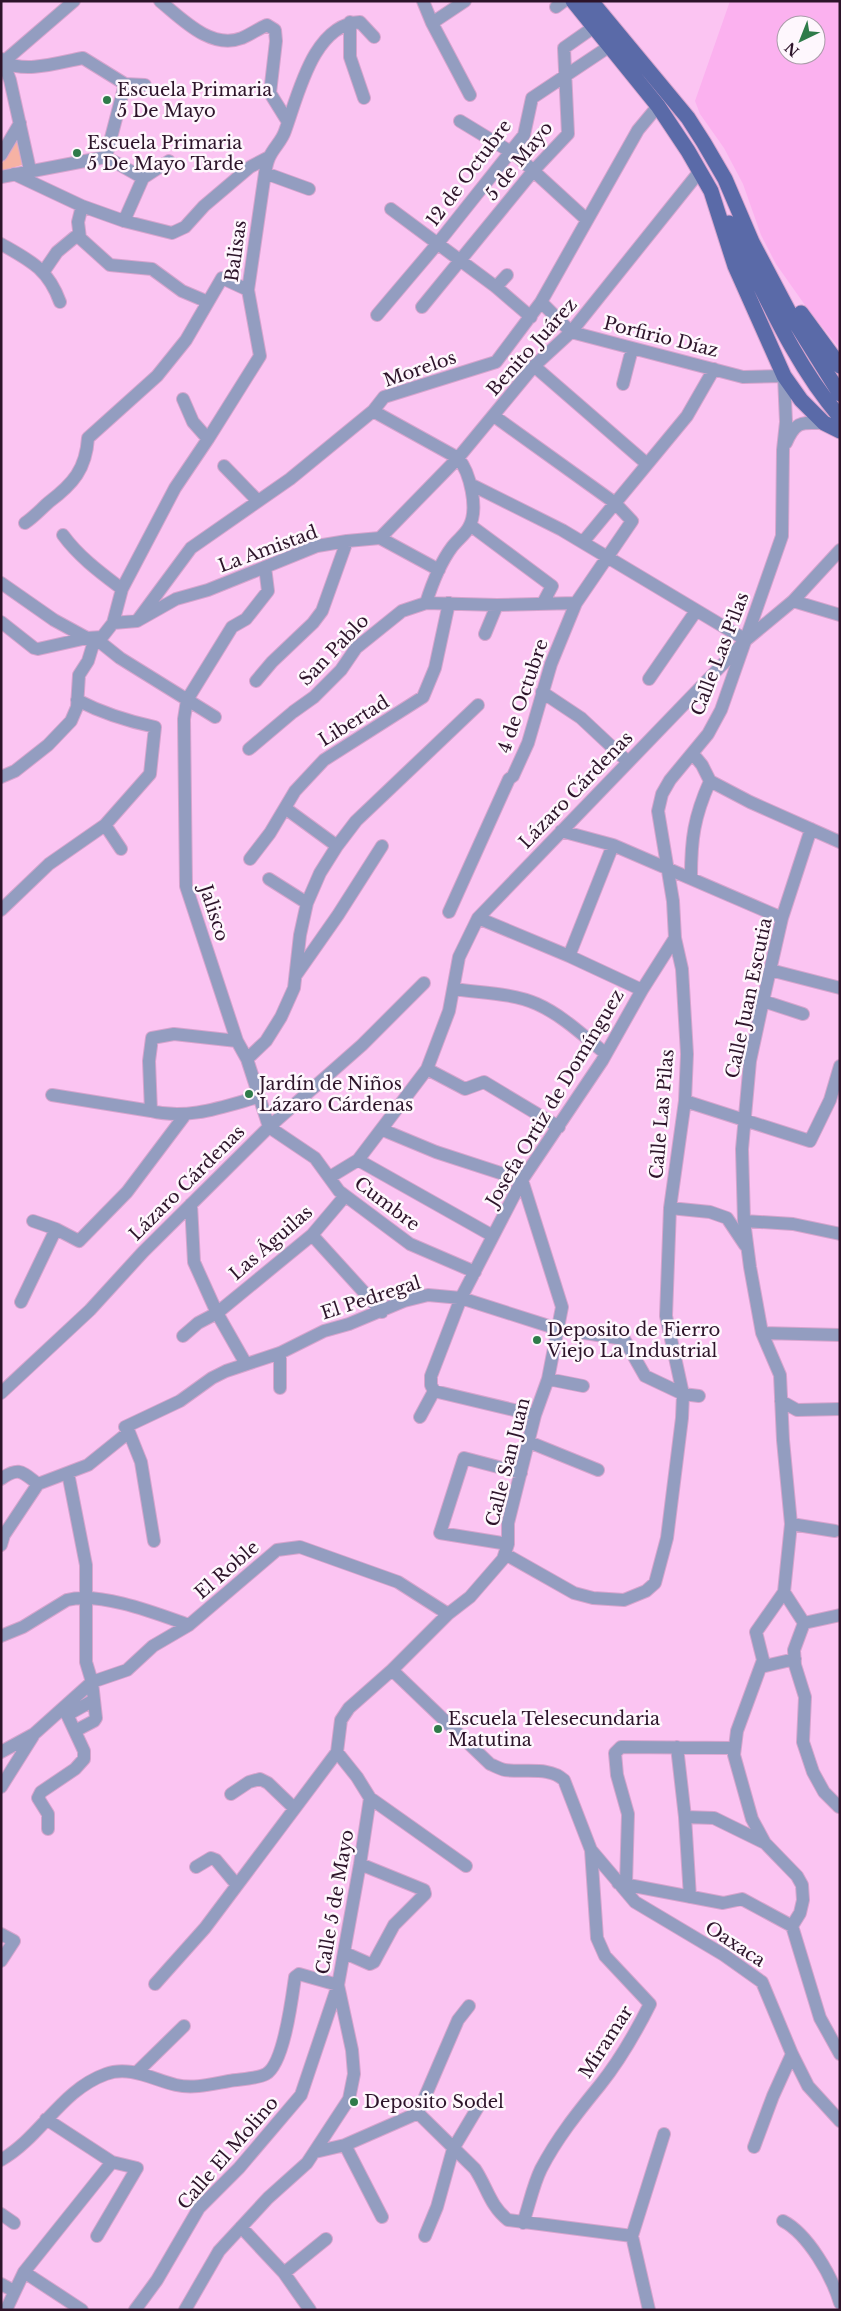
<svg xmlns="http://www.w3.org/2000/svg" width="841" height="2311" font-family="'Libre Baskerville',serif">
<rect width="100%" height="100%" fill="#fbc4f2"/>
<path fill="#fbb1ef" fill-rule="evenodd" d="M 730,1 L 840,1 L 840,349 L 807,308 L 776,264 L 761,235 L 743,184 L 724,148 L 700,114 L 695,101 ZM 786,25 L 816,25 L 816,55 L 786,55 Z"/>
<path fill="#f6b2a4" d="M 18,138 L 22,165 L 1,171 L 1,165 Z"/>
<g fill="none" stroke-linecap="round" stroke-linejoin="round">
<g stroke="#d6a4ce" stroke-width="14">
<path id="minor" d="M 160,1 C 182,19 211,50 242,38 C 251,34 258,29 267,25 L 275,30 L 276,41 L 270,93 L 288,122
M 423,1 L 432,23 L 470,95
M 556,7 L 564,1
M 350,22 L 350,57 L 364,98
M 432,23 L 465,1
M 2,59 L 10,80 L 30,170
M 2,62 C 28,73 56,63 83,58 L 125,84
M 1,64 L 74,1
M 125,84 L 145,85
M 460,121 L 516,155 L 587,220
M 1,155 L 20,123
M 106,157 L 143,178
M 265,173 L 309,189
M 14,174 L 82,206 L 124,221 L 172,233 L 185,227 L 204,206 L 250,167 L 269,157
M 1,177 L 106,157 L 125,84
M 143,178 L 169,161
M 82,206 L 78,222 L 80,238 L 110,265 L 152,269 L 182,291 L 208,302
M 391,209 L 496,287 L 531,317
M 124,221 L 143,178
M 1,244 C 31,261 48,269 60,302
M 44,271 L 57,252 L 75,237 L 80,238
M 496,287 L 507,275
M 422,307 L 534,170 L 568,134 L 564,48 L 594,27
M 377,315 L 438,243 L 524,135 L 532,98 L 610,46
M 534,366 L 647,464
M 623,384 L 632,349
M 183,399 L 193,422 L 208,439
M 373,411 L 458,458 C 470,472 479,509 469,527 C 465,535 457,540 452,547 C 440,563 432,584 426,603
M 786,443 C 797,417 805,424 828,423
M 224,466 L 258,501
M 472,485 L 562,530 L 746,640
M 25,523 C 34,517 41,509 49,502 C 73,484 86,469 88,438 L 157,376 L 186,340 L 222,278 L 248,290
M 470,525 L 552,586 L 543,603
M 63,535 C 79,557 101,573 122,589
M 380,538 L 458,458 L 534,366 L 571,332 L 700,171
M 583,542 L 687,416 L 714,369
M 265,567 L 268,591 L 246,619 L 232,627 L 187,700 L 184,719 L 186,886 L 237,1041 L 247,1059 L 269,1127
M 1,583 L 54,620 L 87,638
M 793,601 L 840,615
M 137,621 L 191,548 L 290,479 L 373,411 L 384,397 L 496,362 L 541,302 L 638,130 L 658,106
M 1,622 L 34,648 L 38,649 L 87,638 L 102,637 L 113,623 L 137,621 L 176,599 L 208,590 L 317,546 L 347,541 L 380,538 L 439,570
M 113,623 L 122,589 L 175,488 L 208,439 L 260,356 L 248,290 L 265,173 C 266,168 267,162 269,158 C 273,148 282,141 285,131 C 298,96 313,24 360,22 L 374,37
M 485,634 L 497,605
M 95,638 L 120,658 L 215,717
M 649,679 L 696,611
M 256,681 L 272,662 L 313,623 L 322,611 L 347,541
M 542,692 L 581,718 L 628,762
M 249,749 L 293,712 L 314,697 L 341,670 L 356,648 L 402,611 L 426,603 L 497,605 L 576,603
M 693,754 L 702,765 L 710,781 L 750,802 L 840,842
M 1,777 L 15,771 L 48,745 L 71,721 L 77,707 L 79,675 L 88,661 L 95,638
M 285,808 L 337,846
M 105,825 L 121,849
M 561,831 L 613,845 L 782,918
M 250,859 L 270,833 L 295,791 L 324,760 L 423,697 L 435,668 L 449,603
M 691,877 C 691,839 694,817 710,781
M 269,879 L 307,903
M 1,910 L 49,864 L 105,825 L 150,774 L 155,727 C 127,721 102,713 77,700
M 449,912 L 509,779 L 513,776 L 528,743 L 551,664 L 576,603 L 632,521 L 615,503 L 494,416
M 478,918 L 569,956 L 642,990
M 569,956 L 613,845
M 770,970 L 840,988
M 296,975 L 338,915 L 382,846
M 454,989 C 481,993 512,993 537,1004 C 562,1015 585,1037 606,1054
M 763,1001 L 803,1014
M 237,1041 L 174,1034 L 152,1038 L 149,1061 L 151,1111 C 188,1120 222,1107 258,1097
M 247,1059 L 266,1041 L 281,1017 L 294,988 L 300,935 L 307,903 L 320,873 L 337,846 L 356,821 L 478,705
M 427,1069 L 465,1089 L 484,1082 L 559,1127
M 52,1095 L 151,1111
M 685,1101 L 810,1141 L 830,1100 L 840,1066
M 269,1127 L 315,1158 L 339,1191 L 410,1244 L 475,1272
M 383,1130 L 436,1152 L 522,1180
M 358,1160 L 493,1236
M 330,1177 L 358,1160 L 427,1069 L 449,1011 L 459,957 L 478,918 L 746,640 L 793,601 L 840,550
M 191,1204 L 194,1262 L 217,1313 L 246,1364
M 670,1208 L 710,1212 L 727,1218 L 745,1245
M 33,1221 L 56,1229
M 744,1221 L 793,1224 L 840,1234
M 312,1235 L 382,1312
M 21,1302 L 56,1229 L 79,1241 L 127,1192 L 185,1115
M 762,1333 L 840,1335
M 183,1336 L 198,1323 L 217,1313 L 312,1235 L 345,1196
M 280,1353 L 280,1388
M 548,1379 L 583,1386
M 434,1391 L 535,1415
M 1,1393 L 90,1310 L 143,1252 L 269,1127 L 362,1045 L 424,983
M 781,1401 L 797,1410 L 840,1409
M 420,1417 L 434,1391 L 431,1385 L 431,1376 L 461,1298 L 522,1180 L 602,1061 L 642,990 L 675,938
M 129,1432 L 141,1462 L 154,1541
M 529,1442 L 598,1470
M 68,1473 L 86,1565 L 86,1662 L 92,1682 L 96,1718 L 94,1721 L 75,1731
M 1,1479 C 19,1466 22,1472 38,1484
M 38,1484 L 88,1465 L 129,1432 L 125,1427 L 180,1401 L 212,1378 L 226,1371 L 280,1353 L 324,1331 L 349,1324 L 404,1301 L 428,1295 L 461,1298 L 558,1329 L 624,1339 L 645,1376 L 683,1394 L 699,1396
M 791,1524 L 835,1531
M 508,1544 L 440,1533 L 464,1458 L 521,1473
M 1,1545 L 4,1535 L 38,1484
M 505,1554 L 574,1593 L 593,1598 L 624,1600 L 646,1591 L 655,1583 L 667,1538 L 682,1418 L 683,1394 L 666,1316 L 670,1208 L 685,1101 L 687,1054 L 682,969 L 675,938 L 673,901 L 658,811 L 662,794 L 670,780 L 708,734 L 721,710 L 782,536 L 783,450 L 786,422 L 784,376 L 743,377 L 571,332 L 541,302
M 804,1623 L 784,1592 L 791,1524 L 783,1440 L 780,1375 L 762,1333 L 750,1267 L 744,1221 L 742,1149 L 750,1061 L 763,1001 L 782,918 L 811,829
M 804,1623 L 794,1650 L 795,1665 L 805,1697 L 803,1742 L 813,1772 L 824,1792 L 839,1807
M 804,1623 L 840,1615
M 1,1636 L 23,1627 L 67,1600 C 100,1591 158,1614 189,1625
M 761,1667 L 795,1659
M 392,1670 L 490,1764 C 495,1766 500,1769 505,1770 C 525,1773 549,1766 564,1780 L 591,1850 L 635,1902 L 724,1955 L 762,1982 L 792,2054 L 808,2086 L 840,2121
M 67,1715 L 94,1700
M 677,1747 L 685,1817 L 690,1897
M 1,1752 L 34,1734 L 92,1682 L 127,1670 L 153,1646 L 189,1625 L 277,1550 L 300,1547 L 398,1582 L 448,1614
M 1,1787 L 33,1736
M 231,1794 L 249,1782 L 260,1779 L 268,1783 L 294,1808
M 370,1798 L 466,1866
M 685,1817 L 714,1818 L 765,1843 L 797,1876 L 802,1885 L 803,1900 L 800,1913 L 792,1926
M 48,1829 L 48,1814 L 38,1798 L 41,1792 L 75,1769 L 84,1759 L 84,1751 L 64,1708
M 765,1843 L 752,1819 L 734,1755 L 737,1731 L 763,1660 L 756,1632 L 784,1592
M 196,1867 L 211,1858 L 216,1860 L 236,1884
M 618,1883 L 723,1903 L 742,1899 L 792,1926 L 820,2018 L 840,2054
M 626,1884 L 628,1814 L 617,1775 L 615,1753 L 621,1747 L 734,1748
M 1,1934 L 14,1941 L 1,1961
M 345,1953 L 370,1964 L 374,1962 L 394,1925 L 425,1894 L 424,1890 L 360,1864
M 155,1984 L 205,1928 L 337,1752 L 341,1720 L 349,1708 L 392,1670 L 448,1614 L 470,1597 L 503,1559 L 508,1544 L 508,1523 L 535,1415 L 548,1379 L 562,1307 L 522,1180
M 136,2073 L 184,2026
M 418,2113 L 458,2020 L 469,2006
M 46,2119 L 112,2162 L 137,2168 L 97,2236
M 345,2145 L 382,2217
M 754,2147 L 773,2096 L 792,2054
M 315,2152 L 345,2145 L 418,2113 L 475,2169 C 487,2187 490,2206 508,2220 L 632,2236 L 649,2310
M 1,2160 C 41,2137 61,2090 106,2074 C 130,2065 154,2080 176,2085 C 194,2089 212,2084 229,2081 C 240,2079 257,2079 266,2074 C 284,2064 292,1998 295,1977 L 299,1974 L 338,1985 L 301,2095 L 239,2168 L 199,2208 L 157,2280 L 135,2310
M 1,2214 L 14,2223
M 783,2221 C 808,2234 832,2276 840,2303
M 523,2223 C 529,2206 533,2185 541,2169 C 557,2138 578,2112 600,2085 C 620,2060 636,2032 650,2004 L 605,1956 L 597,1938 L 591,1850
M 241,2227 L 284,2273 L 310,2310
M 425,2236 L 437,2207 L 453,2149 L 481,2102
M 632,2236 L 664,2134
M 24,2272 L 82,2310
M 284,2273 L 326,2239
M 1,2284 L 14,2291
M 6,2310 L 24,2272 L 112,2162
M 185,2310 L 219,2251 L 268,2198 L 307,2163 L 349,2099 L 354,2074 L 352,2050 L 338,1985 L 360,1864 L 370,1798 L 357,1777 L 337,1752"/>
</g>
<g stroke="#d6a4ce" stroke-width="17">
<path id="major" d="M 573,1 L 658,106 L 688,151 L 711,191 L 735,266 L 784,376 L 801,400 L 824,423 L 840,431
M 591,1 L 688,118 L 704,143 L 725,179 L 752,242 L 790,314 L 840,394
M 729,223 C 763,288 791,360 840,417
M 801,313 L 840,366"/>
</g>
<use href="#minor" stroke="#939dc0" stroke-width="12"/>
<use href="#major" stroke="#5a6aa8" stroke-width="15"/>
</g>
<g fill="#2f7b4a" stroke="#fef7fd" stroke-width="2">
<circle cx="107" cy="100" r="5"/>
<circle cx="77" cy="153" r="5"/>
<circle cx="249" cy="1094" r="5"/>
<circle cx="537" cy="1340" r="5"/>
<circle cx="438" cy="1729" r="5"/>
<circle cx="354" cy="2102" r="5"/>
</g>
<g text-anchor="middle" stroke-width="5" stroke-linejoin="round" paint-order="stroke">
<g font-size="18" fill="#2d142a" stroke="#fef7fd" text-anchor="start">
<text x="117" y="96">Escuela Primaria<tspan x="117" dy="21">5 De Mayo</tspan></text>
<text x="87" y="149">Escuela Primaria<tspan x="87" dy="21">5 De Mayo Tarde</tspan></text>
<text x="259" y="1090">Jardín de Niños<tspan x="259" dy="21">Lázaro Cárdenas</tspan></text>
<text x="547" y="1336">Deposito de Fierro<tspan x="547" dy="21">Viejo La Industrial</tspan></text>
<text x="448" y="1725">Escuela Telesecundaria<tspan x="448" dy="21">Matutina</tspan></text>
<text x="364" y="2108">Deposito Sodel</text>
</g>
<g font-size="18" fill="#2d142a" stroke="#fef7fd">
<text transform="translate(519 161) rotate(-51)" y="6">5 de Mayo</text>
<text transform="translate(469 173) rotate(-53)" y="6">12 de Octubre</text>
<text transform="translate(236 251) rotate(-82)" y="6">Balisas</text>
<text transform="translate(661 337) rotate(14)" y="6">Porfirio Díaz</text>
<text transform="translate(532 347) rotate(-48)" y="6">Benito Juárez</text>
<text transform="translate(420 369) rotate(-19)" y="6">Morelos</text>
<text transform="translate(268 549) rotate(-20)" y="6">La Amistad</text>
<text transform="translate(334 650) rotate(-46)" y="6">San Pablo</text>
<text transform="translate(720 654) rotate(-69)" y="6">Calle Las Pilas</text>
<text transform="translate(523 696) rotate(-71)" y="6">4 de Octubre</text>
<text transform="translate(354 721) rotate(-32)" y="6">Libertad</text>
<text transform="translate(576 790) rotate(-46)" y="6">Lázaro Cárdenas</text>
<text transform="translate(214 913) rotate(72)" y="6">Jalisco</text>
<text transform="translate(749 998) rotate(-78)" y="6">Calle Juan Escutia</text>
<text transform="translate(555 1098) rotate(-59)" y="6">Josefa Ortiz de Domínguez</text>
<text transform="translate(662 1114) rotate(-85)" y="6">Calle Las Pilas</text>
<text transform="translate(187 1183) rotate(-45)" y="6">Lázaro Cárdenas</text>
<text transform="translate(387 1204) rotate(37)" y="6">Cumbre</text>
<text transform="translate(271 1243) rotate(-41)" y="6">Las Águilas</text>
<text transform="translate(371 1298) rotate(-18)" y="6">El Pedregal</text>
<text transform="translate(508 1462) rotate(-76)" y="6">Calle San Juan</text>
<text transform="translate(227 1570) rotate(-41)" y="6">El Roble</text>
<text transform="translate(335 1902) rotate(-80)" y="6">Calle 5 de Mayo</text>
<text transform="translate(735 1944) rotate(33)" y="6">Oaxaca</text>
<text transform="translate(606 2042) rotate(-57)" y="6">Miramar</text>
<text transform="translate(228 2153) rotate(-49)" y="6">Calle El Molino</text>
</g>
</g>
<rect width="841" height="2311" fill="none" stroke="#2d142a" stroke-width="5"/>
<g transform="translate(801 40) rotate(223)"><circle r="24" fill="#fef7fd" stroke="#aa9ca9"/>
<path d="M0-4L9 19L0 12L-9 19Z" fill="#2f7b4a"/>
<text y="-8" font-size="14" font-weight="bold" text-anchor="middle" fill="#2d142a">N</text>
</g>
</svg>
